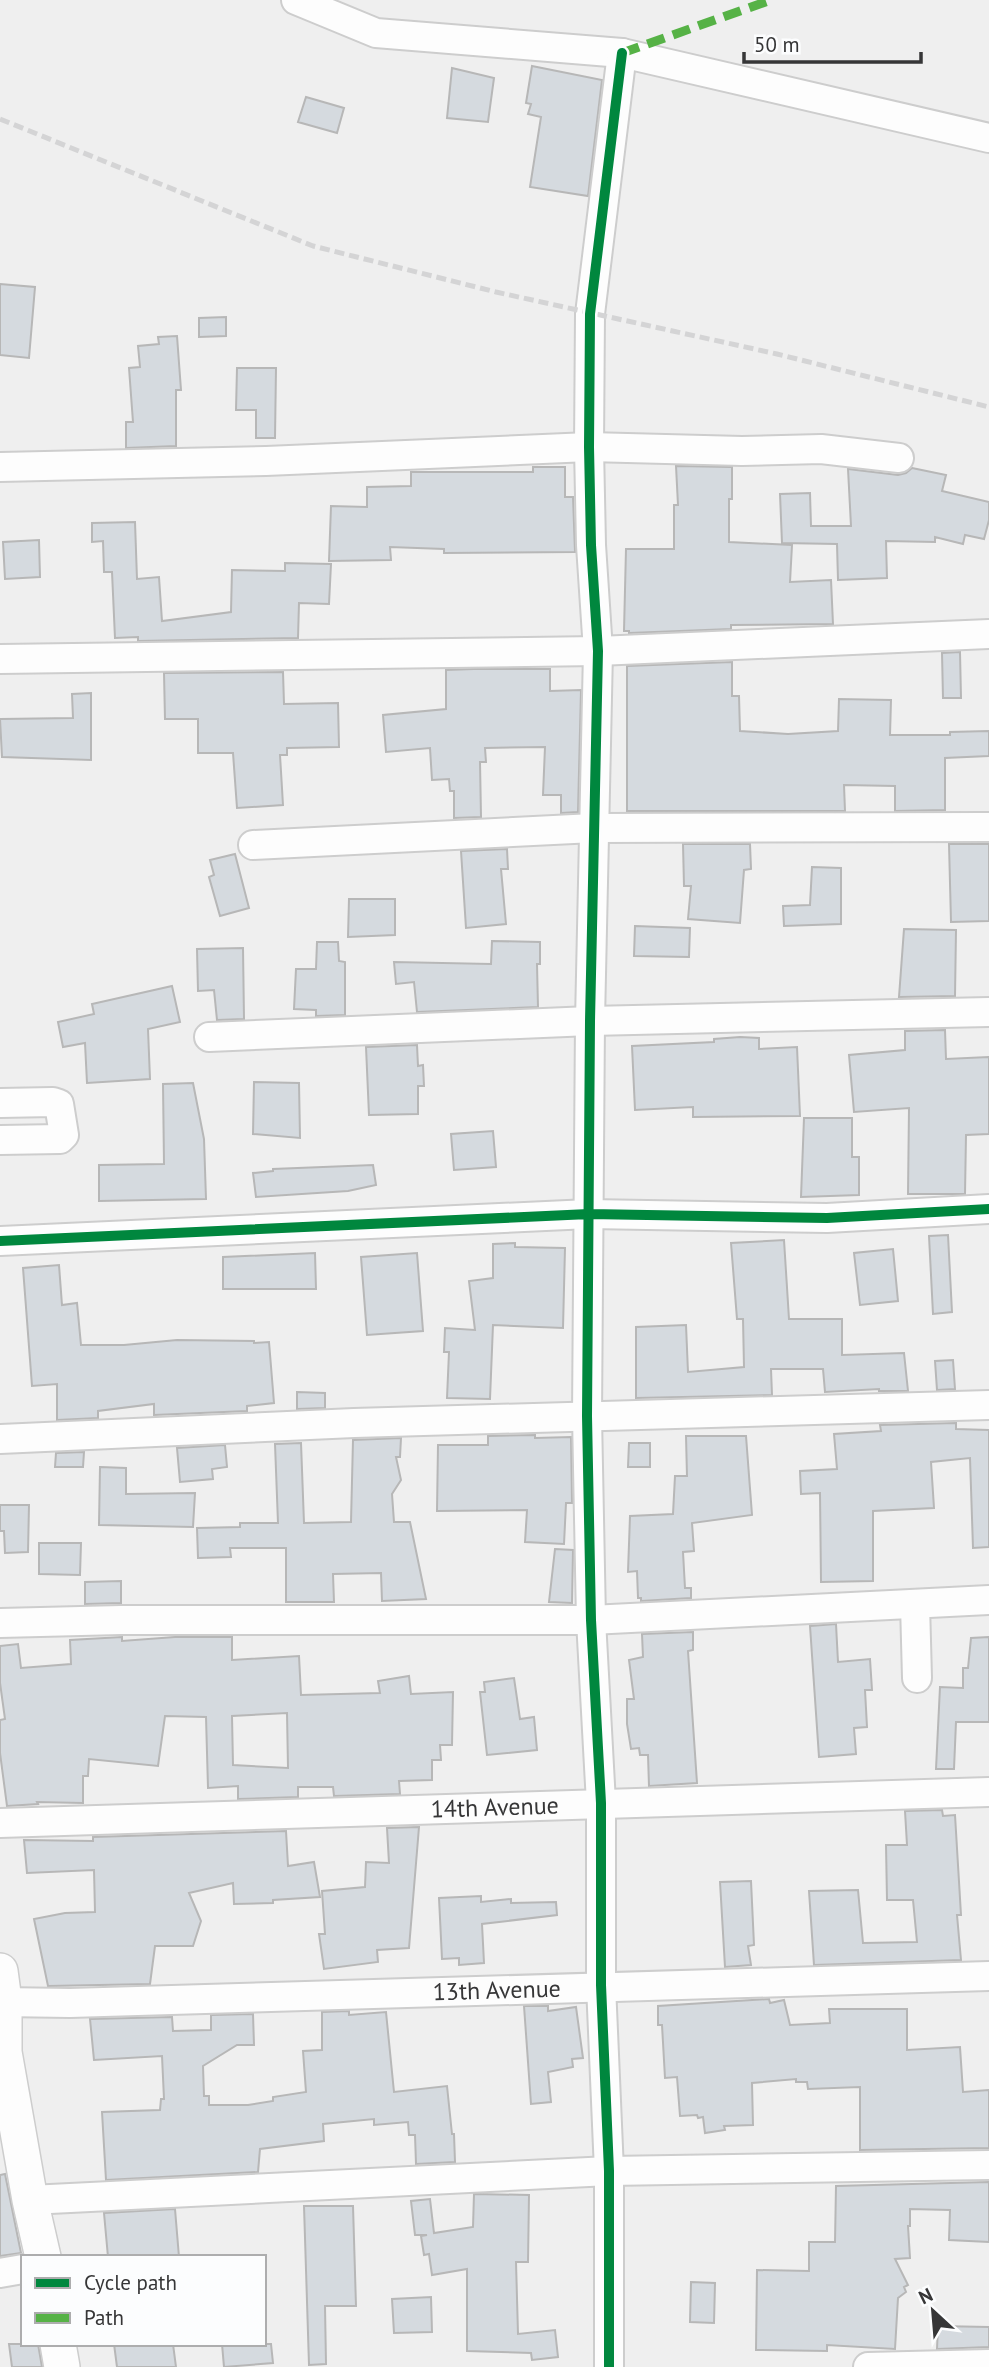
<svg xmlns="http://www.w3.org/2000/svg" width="989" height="2367" font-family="'PT Sans',sans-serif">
<rect width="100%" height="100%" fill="#efefef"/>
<path fill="#d5dadf" stroke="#b7b7b7" stroke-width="2" fill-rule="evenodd" d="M 532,66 L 602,80 L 588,196 L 530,187 L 541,117 L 528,114 L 531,104 L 526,103 Z
M 452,68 L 494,78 L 488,122 L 447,118 Z
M 306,97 L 344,108 L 337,133 L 298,122 Z
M 0,284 L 35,287 L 29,358 L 0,355 Z
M 226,317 L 226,336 L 199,337 L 199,318 Z
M 177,336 L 181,390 L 176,390 L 176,446 L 126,448 L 126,422 L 133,422 L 129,368 L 140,367 L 138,346 L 159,344 L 158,337 Z
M 237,368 L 276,368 L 275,438 L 256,438 L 256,410 L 236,410 Z
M 676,466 L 732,467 L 732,499 L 729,499 L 729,542 L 792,545 L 790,582 L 831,580 L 833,624 L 731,625 L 731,629 L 629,633 L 629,631 L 624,631 L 626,549 L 674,549 L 674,505 L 678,505 Z
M 533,467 L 565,467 L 565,497 L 573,497 L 575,552 L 444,553 L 444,549 L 390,547 L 391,560 L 329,561 L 331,506 L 367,507 L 367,487 L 411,486 L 411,472 L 533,472 Z
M 912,468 L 946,475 L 942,491 L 989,502 L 989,520 L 984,539 L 965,535 L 963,544 L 935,537 L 935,542 L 886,541 L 887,578 L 838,580 L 837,544 L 782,543 L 780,494 L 810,493 L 811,526 L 851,526 L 848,469 L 898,475 L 906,473 Z
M 135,522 L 137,579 L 159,577 L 162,621 L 231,612 L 232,570 L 285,571 L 285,563 L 331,564 L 329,604 L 299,603 L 298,638 L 138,641 L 138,637 L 115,638 L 112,572 L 104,572 L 103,541 L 92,542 L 92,523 Z
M 39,540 L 40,577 L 5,579 L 3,542 Z
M 960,652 L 961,698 L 943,698 L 942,653 Z
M 732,662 L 732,696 L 739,696 L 740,731 L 788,734 L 838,731 L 839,699 L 891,700 L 890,735 L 950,735 L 950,732 L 989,731 L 989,756 L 945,758 L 945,810 L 895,811 L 895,786 L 844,785 L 845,811 L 627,811 L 627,666 Z
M 474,669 L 550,669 L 550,691 L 581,690 L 578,812 L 561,813 L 561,795 L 543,795 L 545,747 L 485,748 L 486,762 L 480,762 L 481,817 L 454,818 L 454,791 L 450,791 L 449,779 L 432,780 L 430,748 L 386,752 L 383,715 L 446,709 L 446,670 Z
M 283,672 L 284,704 L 338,703 L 339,747 L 287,748 L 287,755 L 280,755 L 283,805 L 237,808 L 233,753 L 198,753 L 198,719 L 165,719 L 164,673 Z
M 91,693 L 91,760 L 2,757 L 0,719 L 73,718 L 72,694 Z
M 683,844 L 750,844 L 751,869 L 744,870 L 740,923 L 688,919 L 691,886 L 684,886 Z
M 949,844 L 989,844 L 989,921 L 951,922 Z
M 507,849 L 508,869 L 501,869 L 506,924 L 466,928 L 461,851 Z
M 235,854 L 249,908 L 220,916 L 209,877 L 214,875 L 210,860 Z
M 812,867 L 841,868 L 841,924 L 784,926 L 783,906 L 810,905 Z
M 349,899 L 395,899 L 395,935 L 348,937 Z
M 635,926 L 690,928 L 689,957 L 634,956 Z
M 904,929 L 956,930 L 955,996 L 899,997 Z
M 492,941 L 540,942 L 540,964 L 537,964 L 538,1007 L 417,1012 L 414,982 L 396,984 L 394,962 L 491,964 Z
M 317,942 L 338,942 L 339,961 L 345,962 L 345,1015 L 316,1016 L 316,1010 L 294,1009 L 296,969 L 316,969 Z
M 243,948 L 244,1019 L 217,1020 L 214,990 L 198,991 L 197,949 Z
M 172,986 L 180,1022 L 148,1029 L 150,1079 L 87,1083 L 85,1043 L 63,1047 L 58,1022 L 94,1014 L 92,1004 Z
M 945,1030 L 946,1059 L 989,1057 L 989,1134 L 966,1135 L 965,1194 L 908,1194 L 909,1108 L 854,1112 L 849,1055 L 905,1050 L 905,1031 Z
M 740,1037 L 759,1038 L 759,1049 L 797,1047 L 800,1116 L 693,1117 L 693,1107 L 635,1110 L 632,1046 L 714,1042 L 714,1039 Z
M 417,1045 L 418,1066 L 423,1065 L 424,1086 L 418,1086 L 418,1114 L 369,1115 L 366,1047 Z
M 254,1082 L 299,1083 L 300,1138 L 253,1134 Z
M 193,1083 L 204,1139 L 206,1199 L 99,1201 L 99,1165 L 164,1164 L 163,1084 Z
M 804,1118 L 852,1118 L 852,1157 L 859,1157 L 859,1195 L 801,1197 Z
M 493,1131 L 496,1167 L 454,1170 L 451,1134 Z
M 373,1165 L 376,1185 L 348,1191 L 256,1197 L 253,1173 L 273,1171 L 273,1169 Z
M 948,1235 L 952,1312 L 933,1314 L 929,1236 Z
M 784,1240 L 789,1319 L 842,1319 L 842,1355 L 904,1353 L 908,1391 L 879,1391 L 879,1389 L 825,1392 L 823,1369 L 771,1369 L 772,1395 L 636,1398 L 636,1327 L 686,1325 L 688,1372 L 744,1367 L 743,1319 L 737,1319 L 731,1243 Z
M 515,1243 L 515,1247 L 565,1248 L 563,1328 L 493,1325 L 490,1399 L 447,1398 L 449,1352 L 444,1352 L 445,1328 L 475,1330 L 469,1281 L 493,1278 L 493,1244 Z
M 893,1249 L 898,1301 L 860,1305 L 854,1253 Z
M 315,1253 L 316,1289 L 223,1289 L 223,1257 Z
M 417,1253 L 423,1331 L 367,1335 L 361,1257 Z
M 59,1265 L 62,1305 L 77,1303 L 81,1345 L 124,1345 L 177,1340 L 254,1341 L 254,1343 L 269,1342 L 274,1403 L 247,1406 L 247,1411 L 154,1415 L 154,1404 L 98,1411 L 98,1418 L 57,1420 L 57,1384 L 32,1386 L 23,1268 Z
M 953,1360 L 955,1389 L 937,1390 L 935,1361 Z
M 297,1392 L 325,1393 L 325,1408 L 297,1409 Z
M 956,1423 L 956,1429 L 989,1430 L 989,1547 L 973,1548 L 970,1458 L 931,1462 L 934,1508 L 873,1511 L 873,1581 L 821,1582 L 820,1493 L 801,1494 L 800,1471 L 837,1469 L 834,1434 L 881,1431 L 880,1425 Z
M 535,1435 L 535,1438 L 571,1437 L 572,1503 L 566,1503 L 564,1544 L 525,1542 L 527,1510 L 437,1511 L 438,1445 L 488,1445 L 488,1436 Z
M 686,1436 L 746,1436 L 752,1515 L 692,1523 L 694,1551 L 683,1552 L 685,1588 L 691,1588 L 691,1598 L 641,1601 L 641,1598 L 638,1598 L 637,1571 L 628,1572 L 630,1516 L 673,1514 L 675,1476 L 687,1476 Z
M 401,1438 L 400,1457 L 396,1457 L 401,1480 L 392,1494 L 394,1522 L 410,1522 L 426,1599 L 382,1601 L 381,1573 L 333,1574 L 334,1602 L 286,1602 L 286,1548 L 230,1548 L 231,1557 L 198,1558 L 197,1528 L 240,1527 L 240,1523 L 278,1523 L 275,1444 L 301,1443 L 304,1523 L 351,1522 L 353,1440 Z
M 629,1443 L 650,1443 L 650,1467 L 628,1467 Z
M 225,1445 L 227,1467 L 212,1469 L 213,1479 L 180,1482 L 177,1448 Z
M 84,1452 L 83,1467 L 55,1467 L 56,1453 Z
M 100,1467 L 126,1468 L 126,1494 L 195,1493 L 193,1527 L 99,1525 Z
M 0,1505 L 29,1505 L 28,1552 L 5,1553 L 4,1531 L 0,1531 Z
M 39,1543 L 81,1543 L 80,1575 L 39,1574 Z
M 555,1549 L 573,1550 L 572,1603 L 549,1602 Z
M 121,1581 L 121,1603 L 85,1604 L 85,1582 Z
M 836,1624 L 838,1662 L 870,1659 L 872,1690 L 865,1690 L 867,1727 L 854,1728 L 856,1754 L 819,1757 L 810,1626 Z
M 693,1632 L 693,1650 L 688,1651 L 697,1783 L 649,1786 L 648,1755 L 640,1755 L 639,1748 L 631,1749 L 627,1724 L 627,1699 L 634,1699 L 629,1660 L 643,1657 L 642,1634 Z
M 122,1637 L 122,1641 L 175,1637 L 232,1637 L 232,1660 L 299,1656 L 301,1695 L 380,1693 L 378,1681 L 409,1676 L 411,1694 L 453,1692 L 452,1745 L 440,1745 L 441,1760 L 432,1760 L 432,1780 L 399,1781 L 400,1794 L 334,1796 L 333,1787 L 298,1787 L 298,1797 L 238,1799 L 238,1786 L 208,1788 L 206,1717 L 165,1716 L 158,1766 L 89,1759 L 88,1776 L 83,1776 L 83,1803 L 37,1802 L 38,1804 L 7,1806 L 0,1753 L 0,1720 L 5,1719 L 0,1683 L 0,1646 L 18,1644 L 21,1668 L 71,1664 L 70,1640 ZM 287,1713 L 288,1768 L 233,1765 L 232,1716 Z
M 989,1637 L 989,1722 L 956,1722 L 954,1769 L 936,1769 L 940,1687 L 963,1688 L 963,1668 L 968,1668 L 971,1638 Z
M 514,1678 L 520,1719 L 534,1717 L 537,1750 L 487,1755 L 480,1692 L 485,1692 L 484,1682 Z
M 942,1810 L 943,1816 L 955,1815 L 961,1915 L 957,1915 L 961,1960 L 814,1965 L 809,1891 L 858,1890 L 863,1943 L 917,1942 L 913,1900 L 887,1900 L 886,1845 L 907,1845 L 905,1811 Z
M 419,1827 L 409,1948 L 377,1950 L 378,1962 L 324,1969 L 319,1934 L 325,1934 L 322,1891 L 365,1887 L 366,1862 L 389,1863 L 387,1828 Z
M 286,1831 L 288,1866 L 314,1862 L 320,1897 L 273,1900 L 273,1903 L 234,1904 L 233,1883 L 189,1893 L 201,1921 L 193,1946 L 155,1946 L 150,1984 L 48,1986 L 34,1919 L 65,1913 L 95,1912 L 94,1870 L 27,1873 L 24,1840 L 93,1841 L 93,1837 Z
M 751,1881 L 754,1945 L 748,1946 L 751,1965 L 725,1967 L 720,1882 Z
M 481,1896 L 481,1902 L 511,1899 L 511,1903 L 556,1902 L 557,1915 L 482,1924 L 484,1963 L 459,1965 L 459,1958 L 442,1959 L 439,1898 Z
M 769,1999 L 770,2003 L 784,2000 L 790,2025 L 830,2023 L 829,2009 L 907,2009 L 907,2050 L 960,2047 L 963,2092 L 989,2090 L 989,2148 L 860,2150 L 860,2087 L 808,2089 L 807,2082 L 796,2082 L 796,2079 L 752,2083 L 753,2125 L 724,2126 L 725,2130 L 705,2133 L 703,2117 L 698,2118 L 697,2115 L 680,2116 L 677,2077 L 665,2078 L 662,2025 L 658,2025 L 658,2006 Z
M 524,2006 L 548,2006 L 548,2011 L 576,2007 L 583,2058 L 572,2059 L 573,2067 L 548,2072 L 551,2102 L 531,2104 Z
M 349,2011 L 349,2015 L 386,2012 L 394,2092 L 447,2086 L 452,2134 L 454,2134 L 455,2162 L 416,2164 L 415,2135 L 409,2135 L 408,2122 L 374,2125 L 374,2119 L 323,2124 L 324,2141 L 260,2149 L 258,2172 L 106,2180 L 102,2112 L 160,2110 L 161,2099 L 164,2099 L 162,2056 L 94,2060 L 90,2019 L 172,2017 L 173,2031 L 211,2030 L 211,2015 L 253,2014 L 254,2045 L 237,2045 L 203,2066 L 204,2096 L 209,2096 L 209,2105 L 248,2105 L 273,2101 L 273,2097 L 306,2092 L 303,2051 L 322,2050 L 322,2012 Z
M 5,2174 L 21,2253 L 0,2256 L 0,2175 Z
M 989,2182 L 989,2242 L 949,2240 L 950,2210 L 910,2209 L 910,2226 L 908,2226 L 910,2258 L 895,2259 L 908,2285 L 904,2287 L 906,2292 L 898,2298 L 895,2349 L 827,2345 L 827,2351 L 756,2350 L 757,2270 L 809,2271 L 809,2242 L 835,2242 L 836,2186 Z
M 474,2194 L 529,2195 L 528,2262 L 516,2262 L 518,2334 L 555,2330 L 558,2357 L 532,2360 L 531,2353 L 467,2351 L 467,2269 L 432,2275 L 429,2254 L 424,2255 L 421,2236 L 427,2235 L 415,2235 L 411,2201 L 430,2199 L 434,2233 L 473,2227 Z
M 304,2206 L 353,2206 L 356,2306 L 325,2306 L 326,2364 L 309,2365 Z
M 175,2209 L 179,2257 L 108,2257 L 104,2213 Z
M 691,2282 L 715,2283 L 714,2323 L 690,2322 Z
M 431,2297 L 432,2332 L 394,2333 L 392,2299 Z
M 938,2326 L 989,2327 L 989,2347 L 937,2349 Z
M 9,2344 L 38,2344 L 42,2367 L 12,2367 Z
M 114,2344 L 173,2344 L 176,2367 L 117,2367 Z
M 222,2344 L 271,2344 L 273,2363 L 224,2367 Z"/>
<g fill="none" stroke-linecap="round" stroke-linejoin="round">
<g stroke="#cdcdcd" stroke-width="32">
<g id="minor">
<path d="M 296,0 L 376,33 L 622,53 L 989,138"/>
<path d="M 0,467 L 266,461 L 589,447 L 742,451 L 821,449 L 899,458"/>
<path d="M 0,659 L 598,651 L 989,634"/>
<path d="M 253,845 L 594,828 L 989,827"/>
<path d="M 209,1037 L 590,1021 L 989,1012"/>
<path d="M 0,1103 L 53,1102 L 59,1104 L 64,1135 L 60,1139 L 0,1140"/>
<path d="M 0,1241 L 589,1214 L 827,1218 L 989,1209"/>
<path d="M 0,1439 L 354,1423 L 989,1405"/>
<path d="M 915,1604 L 917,1678"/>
<path d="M 0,1623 L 121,1620 L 591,1620 L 989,1600"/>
<path id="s1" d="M 0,1823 L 989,1792"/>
<path id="s2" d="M 0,2002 L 70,2003 L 989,1976"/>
<path d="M 30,2200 L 609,2171 L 989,2165"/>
<path d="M 0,2273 L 23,2269"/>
<path d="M 609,2367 L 609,2171 L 601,1985 L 601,1803 L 591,1620 L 587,1416 L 590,1021 L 598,651 L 591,545 L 589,447 L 590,314 L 622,53"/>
<path d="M 868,2367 L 989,2364"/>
</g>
</g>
<g stroke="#cdcdcd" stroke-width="38">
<path id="tertiary" d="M 0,1971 L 4,2001 L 4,2052 L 30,2200 L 43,2257
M 58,2344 L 62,2367"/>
</g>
<use href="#minor" stroke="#fdfdfd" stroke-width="28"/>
<use href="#tertiary" stroke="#fdfdfd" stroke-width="35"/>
<path stroke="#d4d4d5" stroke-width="5" stroke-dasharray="10 5" stroke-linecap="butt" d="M 0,119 L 313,246 L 496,292 L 777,354 L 989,407"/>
<path stroke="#56b246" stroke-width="9" stroke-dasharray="18 9" stroke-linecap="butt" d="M 622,53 L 771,0"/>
<g stroke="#fcfdfe" stroke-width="15">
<path id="cycleway" d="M 0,1241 L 589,1214 L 827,1218 L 989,1209
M 609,2367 L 609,2171 L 601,1985 L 601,1803 L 591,1620 L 587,1416 L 590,1021 L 598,651 L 591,545 L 589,447 L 590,314 L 622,53"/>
</g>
<use href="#cycleway" stroke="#00873e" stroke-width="10"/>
</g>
<g text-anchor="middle" stroke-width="7" stroke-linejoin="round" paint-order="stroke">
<g font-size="24" fill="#363637" stroke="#fcfdfe">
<text dy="8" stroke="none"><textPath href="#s1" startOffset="495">14th Avenue</textPath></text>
<text dy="8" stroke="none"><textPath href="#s2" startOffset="497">13th Avenue</textPath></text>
</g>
</g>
<rect x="21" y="2255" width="245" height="91" fill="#fcfdfe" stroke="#adadae" stroke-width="2"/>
<rect x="35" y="2278" width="35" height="10" fill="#00873e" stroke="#adadae" stroke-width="2"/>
<text x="84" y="2290" font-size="21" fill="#363637">Cycle path</text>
<rect x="35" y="2313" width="35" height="10" fill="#56b246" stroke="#adadae" stroke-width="2"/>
<text x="84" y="2325" font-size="21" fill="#363637">Path</text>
<g transform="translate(933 2311) rotate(334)" stroke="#fcfdfe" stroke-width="5" paint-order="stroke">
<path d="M0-5L12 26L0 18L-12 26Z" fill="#363637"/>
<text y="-10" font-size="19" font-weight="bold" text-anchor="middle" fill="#363637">N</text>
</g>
<path d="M744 52v10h177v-10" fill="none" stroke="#363637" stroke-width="3.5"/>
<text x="754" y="52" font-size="21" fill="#363637" stroke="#fcfdfe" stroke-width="5" paint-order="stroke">50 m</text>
</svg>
